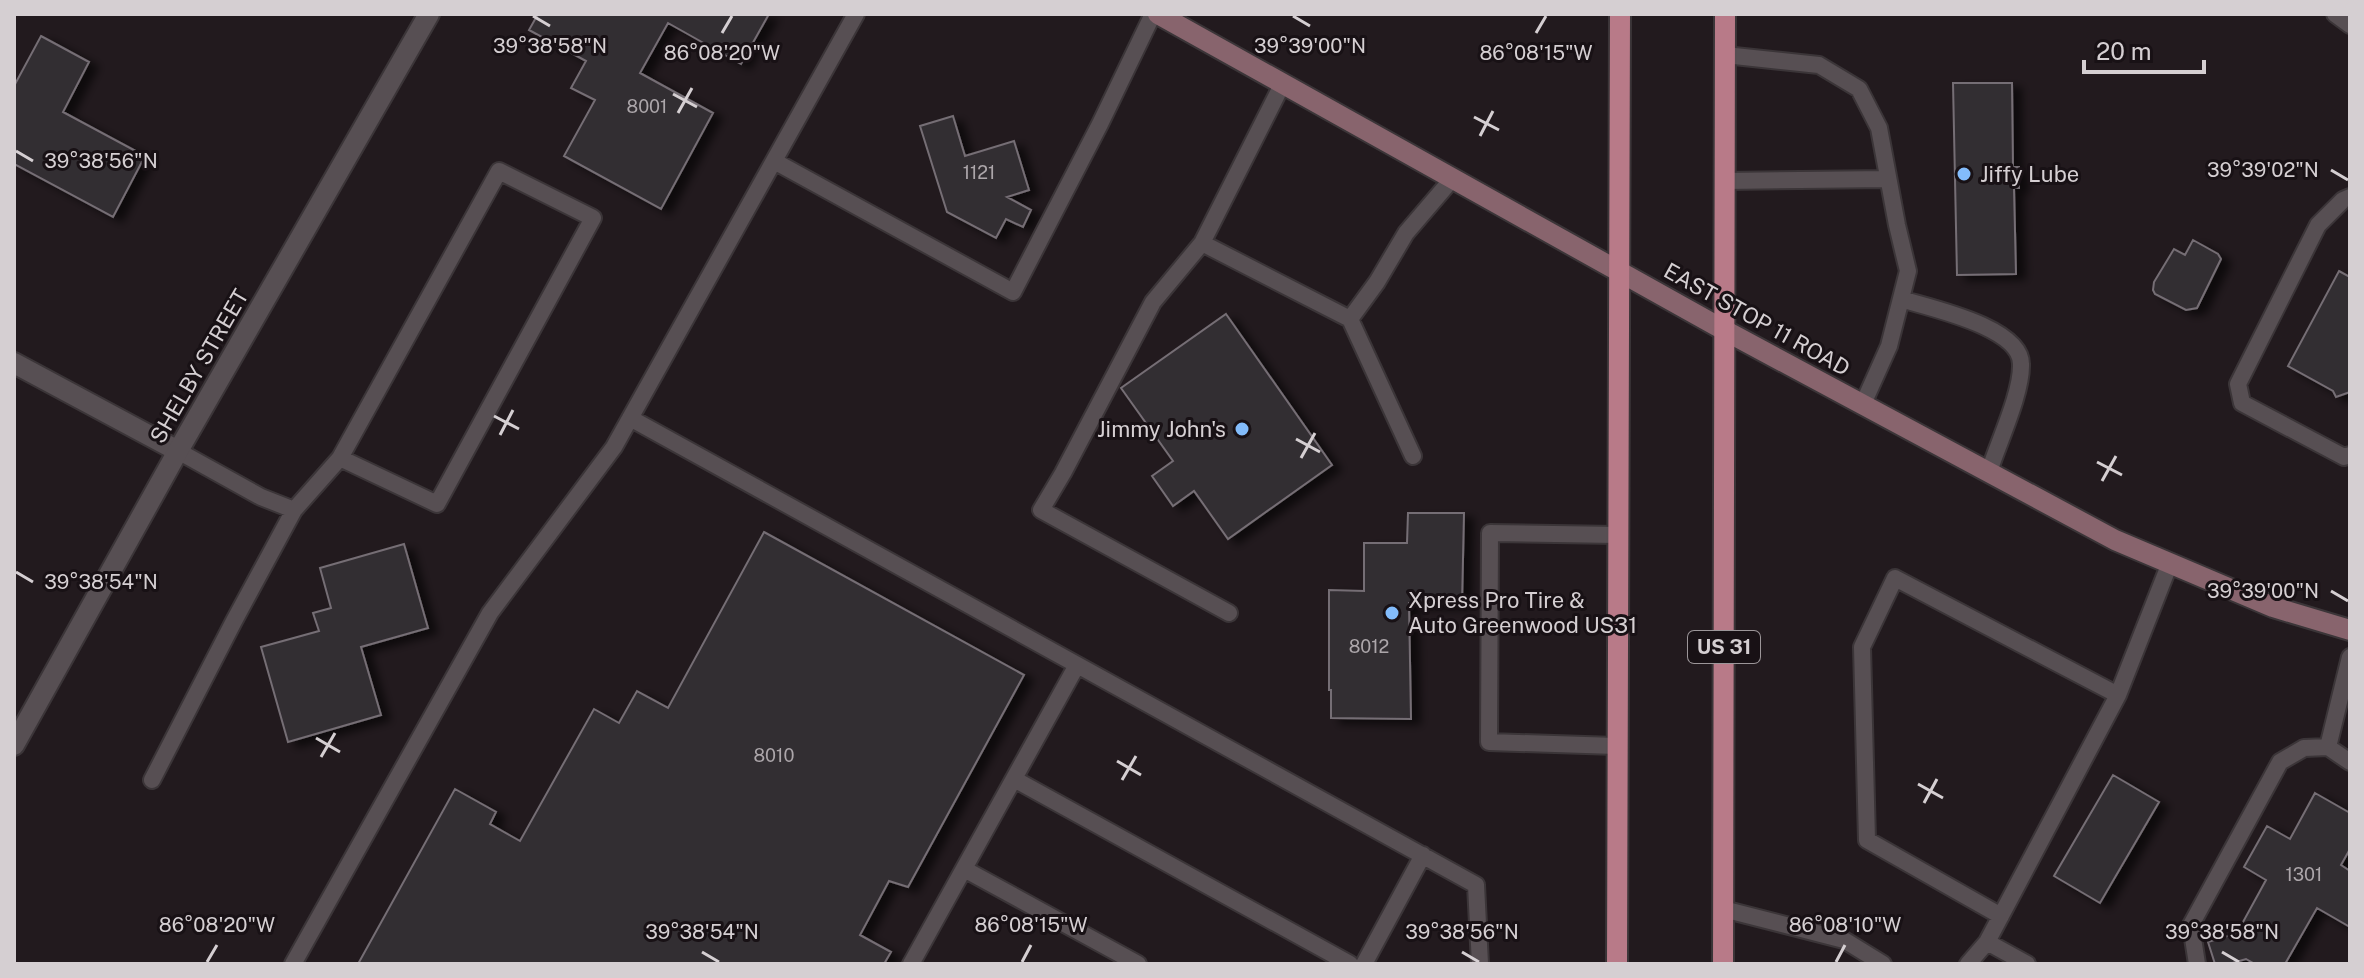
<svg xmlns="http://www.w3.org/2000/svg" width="2364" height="978" font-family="'Public Sans',sans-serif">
<defs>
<filter id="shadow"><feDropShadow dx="9" dy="5" stdDeviation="4" flood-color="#0009"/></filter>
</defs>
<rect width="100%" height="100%" fill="#221a1e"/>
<path fill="#332d33" stroke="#756e74" stroke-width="2" filter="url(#shadow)" d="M 538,14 L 769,14 L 741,64 L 668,23 L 640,73 L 713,113 L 661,209 L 564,156 L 595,100 L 571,88 L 586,61 L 529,30 Z
M 41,36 L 89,62 L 63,112 L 145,156 L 113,217 L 14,164 L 14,86 Z
M 1953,83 L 2012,83 L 2013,167 L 2019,167 L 2019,188 L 2014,188 L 2016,274 L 1957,275 Z
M 953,116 L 965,156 L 1014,141 L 1029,190 L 1007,197 L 1031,210 L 1023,227 L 1006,219 L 996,238 L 947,212 L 920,126 Z
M 2193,240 L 2218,254 L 2221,259 L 2197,308 L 2186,310 L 2155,294 L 2153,290 L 2154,282 L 2174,249 L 2185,255 Z
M 2339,271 L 2350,277 L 2350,392 L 2336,397 L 2333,391 L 2288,366 Z
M 1226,314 L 1332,465 L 1228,539 L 1194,491 L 1173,506 L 1152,476 L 1173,461 L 1121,388 Z
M 1408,513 L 1464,513 L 1462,604 L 1409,603 L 1411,719 L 1331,718 L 1331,690 L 1329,690 L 1329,590 L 1364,591 L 1364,543 L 1407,543 Z
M 764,532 L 1024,675 L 908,887 L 889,881 L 860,935 L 891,952 L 884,964 L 358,964 L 455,789 L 496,812 L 490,824 L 520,841 L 594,709 L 619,723 L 637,691 L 668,708 Z
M 404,544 L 428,628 L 361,647 L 381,715 L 288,742 L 261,647 L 319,631 L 313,613 L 331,608 L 320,568 Z
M 2113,775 L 2159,802 L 2100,903 L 2054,876 Z
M 2315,793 L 2350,813 L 2350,849 L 2341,865 L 2350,871 L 2350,927 L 2317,908 L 2285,964 L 2255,964 L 2246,959 L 2229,964 L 2215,964 L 2208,942 L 2237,933 L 2266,880 L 2244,867 L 2267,826 L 2290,839 Z"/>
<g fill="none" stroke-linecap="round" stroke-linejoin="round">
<g stroke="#3b3538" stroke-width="20">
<path id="service" d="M 2335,14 L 2350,25
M 1725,55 L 1819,65 L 1859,89 L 1879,128 L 1897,225 L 1908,271 L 1889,346 L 1863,404
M 774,161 L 1013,292 L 1100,124 L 1153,14
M 1725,181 L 1888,179
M 2350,197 L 2343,200 L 2318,225 L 2238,384 L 2242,403 L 2344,457 L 2350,455
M 1202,243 L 1350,319 L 1377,282 L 1406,233 L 1453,178
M 1901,299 C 1930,308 2021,327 2021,364 C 2022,393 1998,443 1989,472
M 1350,319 L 1413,456
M 630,418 L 1476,885 L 1480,964
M 178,451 L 261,497 L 294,510 L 340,458 L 437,504 L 593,218 L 499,171 L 340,458
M 1229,613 L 1041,510 L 1063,473 L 1153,302 L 1202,243 L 1283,83
M 1616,746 L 1489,742 L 1490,533 L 1617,535
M 2328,747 L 2350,657
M 1014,779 L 1350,964
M 152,780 L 234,621 L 294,510
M 964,869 L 1138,964
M 1723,909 L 1844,940 L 1883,964
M 2001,916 L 1867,840 L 1862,647 L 1895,578 L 2118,695
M 293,964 L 490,613 L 614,447 L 856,14
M 911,964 L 1077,665
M 1364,964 L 1423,855
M 1968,964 L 1987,942
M 2027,964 L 1987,942 L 2118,695 L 2170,563
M 2197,964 L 2191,925 L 2280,762 L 2304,748 L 2328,747 L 2350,762"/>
</g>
<g stroke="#3b3538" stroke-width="24">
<path id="minor" d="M 14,363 L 178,451"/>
</g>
<g stroke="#3b3538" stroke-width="24">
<path id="tertiary" d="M 14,745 L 178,451 L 429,14"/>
</g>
<g stroke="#3b3538" stroke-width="24">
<path id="secondary" d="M 1158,14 L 1724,330 L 2115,540 L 2273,607 L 2350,630"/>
</g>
<g stroke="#3b3538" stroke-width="24">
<path id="primary" d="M 1617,964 L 1620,14
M 1723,964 L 1725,14"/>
</g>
<use href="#service" stroke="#574f53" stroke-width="16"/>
<use href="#minor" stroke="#574f53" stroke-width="20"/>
<use href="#tertiary" stroke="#574f53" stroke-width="20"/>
<use href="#secondary" stroke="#88646d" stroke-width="20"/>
<use href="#primary" stroke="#b87a88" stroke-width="20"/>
</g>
<path fill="none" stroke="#d5cfd2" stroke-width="3" d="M 533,16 L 550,26M 1293,16 L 1310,26M 722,33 L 732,16M 1536,33 L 1546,16M 673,94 L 697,107M 678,113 L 692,88M 1474,117 L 1499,130M 1480,136 L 1493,111M 16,151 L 33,161M 2331,170 L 2348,180M 494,416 L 519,429M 500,435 L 513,410M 1296,439 L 1320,452M 1301,458 L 1315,433M 2097,462 L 2122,475M 2102,481 L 2116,456M 16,572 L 33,582M 2331,591 L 2348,601M 316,738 L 340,752M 321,757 L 335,733M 1117,761 L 1141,775M 1122,780 L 1136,756M 1918,784 L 1943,798M 1924,803 L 1937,779M 702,952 L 719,962M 1462,952 L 1479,962M 2222,952 L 2239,962M 207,962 L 217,945M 1022,962 L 1031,945M 1836,962 L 1845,945"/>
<g fill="#83bcfb" stroke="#181115" stroke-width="3">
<circle cx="1964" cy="174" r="8"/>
<circle cx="1242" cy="429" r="8"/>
<circle cx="1392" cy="613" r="8"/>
</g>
<g text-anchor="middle" stroke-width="6" stroke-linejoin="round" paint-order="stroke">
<g font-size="18" fill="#aca6aa">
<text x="647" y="113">8001</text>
<text x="979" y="179">1121</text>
<text x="1369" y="653">8012</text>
<text x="774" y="762">8010</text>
<text x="2304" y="881">1301</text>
</g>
<rect fill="#181115" stroke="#9c9699" stroke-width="2" x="1688" y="631" width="72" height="32" rx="6"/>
<g font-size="20" font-weight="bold" fill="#d5cfd2">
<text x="1724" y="654">US 31</text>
</g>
<g font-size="22" fill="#d5cfd2" stroke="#181115" text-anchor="start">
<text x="1980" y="182">Jiffy Lube</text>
<text x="1226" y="437" text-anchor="end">Jimmy John's</text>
<text x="1408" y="608">Xpress Pro Tire &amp;<tspan x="1408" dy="25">Auto Greenwood US31</tspan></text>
</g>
<g font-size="22" fill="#d5cfd2" stroke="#181115">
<text transform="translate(1757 319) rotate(29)" y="8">EAST STOP 11 ROAD</text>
<text transform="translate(199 366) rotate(-60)" y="8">SHELBY STREET</text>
</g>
</g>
<g font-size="20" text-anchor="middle" fill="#d5cfd2" stroke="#181115" stroke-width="6" stroke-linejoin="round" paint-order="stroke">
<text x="550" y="53">39°38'58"N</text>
<text x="1310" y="53">39°39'00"N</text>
<text x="722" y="60">86°08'20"W</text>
<text x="1536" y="60">86°08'15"W</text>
<text x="101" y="168">39°38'56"N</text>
<text x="2263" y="177">39°39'02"N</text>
<text x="101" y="589">39°38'54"N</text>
<text x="2263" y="598">39°39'00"N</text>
<text x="217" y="932">86°08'20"W</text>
<text x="1031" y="932">86°08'15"W</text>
<text x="1845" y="932">86°08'10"W</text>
<text x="702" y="939">39°38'54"N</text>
<text x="1462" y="939">39°38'56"N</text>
<text x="2222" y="939">39°38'58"N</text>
</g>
<rect width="2364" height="978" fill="none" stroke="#d5cfd2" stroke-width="32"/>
<path d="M2084 60v12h120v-12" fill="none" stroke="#d5cfd2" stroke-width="4"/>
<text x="2096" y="60" font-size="24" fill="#d5cfd2" stroke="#181115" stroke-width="6" paint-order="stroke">20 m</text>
</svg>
